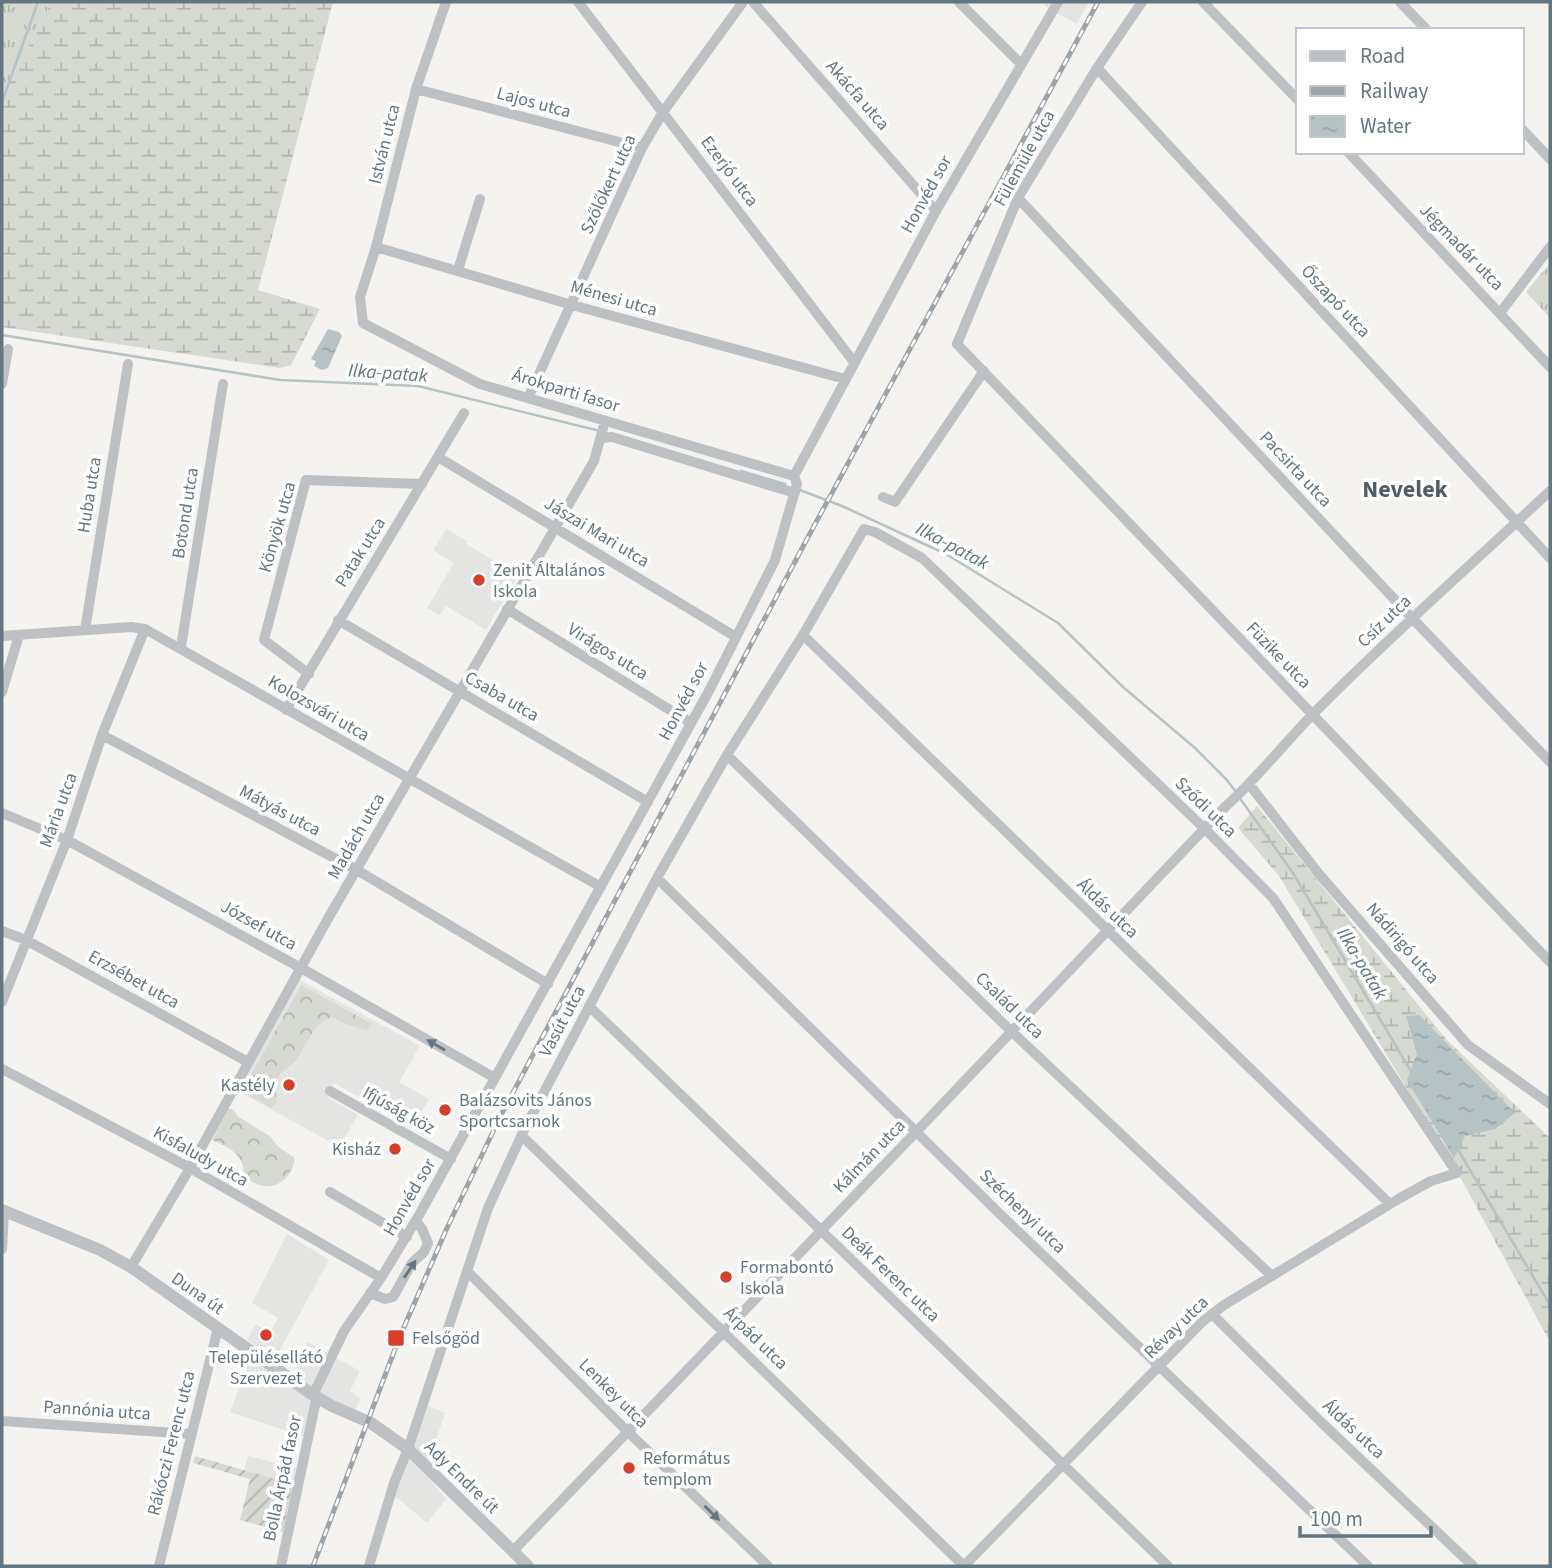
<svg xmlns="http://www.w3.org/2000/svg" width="1552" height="1568" font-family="'Source Sans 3',sans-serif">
<defs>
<pattern id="grass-tufts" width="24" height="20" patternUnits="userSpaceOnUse" patternTransform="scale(1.75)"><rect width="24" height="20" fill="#d6dad1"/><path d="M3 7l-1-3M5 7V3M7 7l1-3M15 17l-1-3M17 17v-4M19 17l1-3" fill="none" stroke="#b1b5af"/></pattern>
<pattern id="forest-crowns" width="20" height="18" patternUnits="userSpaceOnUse" patternTransform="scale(1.75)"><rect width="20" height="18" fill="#d6dad1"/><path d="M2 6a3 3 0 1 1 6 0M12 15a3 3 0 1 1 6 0" fill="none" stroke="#b1b5af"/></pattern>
<pattern id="wetland-marsh" width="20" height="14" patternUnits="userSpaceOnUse" patternTransform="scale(1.75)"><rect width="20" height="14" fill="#d6dad1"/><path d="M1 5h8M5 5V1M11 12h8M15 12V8" fill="none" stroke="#b1b5af"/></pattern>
<pattern id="garden-furrows" width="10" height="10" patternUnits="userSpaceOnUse" patternTransform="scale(1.75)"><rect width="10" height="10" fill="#d6dad1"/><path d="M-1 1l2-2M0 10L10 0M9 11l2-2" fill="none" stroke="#b1b5af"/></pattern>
<pattern id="water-ripples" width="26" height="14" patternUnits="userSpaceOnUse" patternTransform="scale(1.75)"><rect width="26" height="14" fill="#b5c3c5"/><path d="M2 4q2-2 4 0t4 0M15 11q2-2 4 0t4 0" fill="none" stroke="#97a3a5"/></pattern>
</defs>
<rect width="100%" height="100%" fill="#f4f3f0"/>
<path fill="#e4e5e3" d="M 1042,2 L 1089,2 L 1077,24 L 1050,10 Z
M 446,529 L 467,541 L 466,544 L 518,575 L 486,630 L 446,606 L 440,615 L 427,608 L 454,563 L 433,550 Z
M 300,980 L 420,1046 L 399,1082 L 429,1099 L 413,1127 L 334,1083 L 327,1097 L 358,1115 L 339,1147 L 238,1091 Z
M 287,1234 L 329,1260 L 275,1359 L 263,1352 L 293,1373 L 308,1342 L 360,1371 L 350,1391 L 361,1399 L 351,1418 L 313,1400 L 305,1437 L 230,1412 L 256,1346 L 247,1340 L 256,1324 L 270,1332 L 278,1318 L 252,1303 Z
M 425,1405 L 445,1413 L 425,1473 L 446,1499 L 427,1523 L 393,1494 Z
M 248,1456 L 296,1468 L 293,1484 L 244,1470 Z"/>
<path fill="url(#grass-tufts)" d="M 2,2 L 52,2 L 2,96 Z
M 1550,263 L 1550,318 L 1526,292 Z"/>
<path fill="url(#forest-crowns)" d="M 301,985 L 372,1024 L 367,1030 L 348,1025 L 332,1017 C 313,1023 307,1044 297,1059 C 291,1067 280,1071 277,1080 C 275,1087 276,1094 277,1102 L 272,1108 L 242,1091 Z
M 228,1109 L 232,1109 L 239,1117 L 271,1137 L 277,1146 L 295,1158 C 291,1186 264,1196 244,1175 C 244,1154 230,1148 212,1140 Z"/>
<path fill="url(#wetland-marsh)" d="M 52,2 L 333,2 L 258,290 L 320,309 L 291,365 L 280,368 L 2,327 L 2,96 Z
M 1257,806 L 1446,1039 L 1550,1138 L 1550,1342 L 1460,1177 L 1279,876 L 1238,828 Z"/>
<path fill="url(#garden-furrows)" d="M 195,1456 L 293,1484 L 283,1532 L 240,1520 L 250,1479 L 193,1463 Z"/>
<path fill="url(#water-ripples)" d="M 328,329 L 339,332 L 342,336 L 328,368 L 322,370 L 314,366 L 316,361 L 311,359 Z
M 1419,1015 L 1515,1113 L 1495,1129 L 1465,1136 L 1454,1158 L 1407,1080 L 1417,1054 L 1406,1016 Z"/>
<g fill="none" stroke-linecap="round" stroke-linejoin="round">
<path stroke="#b5c3c5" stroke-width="2.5" d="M 2,102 L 38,2
M 2,335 L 280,380 L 418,386 L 600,431
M 741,471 L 785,484
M 797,489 L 842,506 L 946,554 L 1058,623 L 1123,687 L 1195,748 L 1226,779 L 1236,792
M 1239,797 L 1293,873 L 1412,1073
M 1457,1148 L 1550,1305"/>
<path stroke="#bdc1c4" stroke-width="10" d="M 446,2 L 416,89 L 376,247 L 360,297 L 363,323 L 480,384 L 794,476
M 578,2 L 854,362
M 753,2 L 936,211
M 959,2 L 1021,64
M 1142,2 L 1097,68 L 1018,198 L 957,344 L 1550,962
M 1203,2 L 1298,100
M 1400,2 L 1427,30
M 1097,68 L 1550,558
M 416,89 L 642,148
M 1522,129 L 1550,159
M 1348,152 L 1550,367
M 1018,198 L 1412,618 L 1550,762
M 376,247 L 572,305 L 845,379
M 458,270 L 480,199
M 1500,313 L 1550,247
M 2,384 L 8,349
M 529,396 L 642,148 L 663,112 L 743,2
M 601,438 L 612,437 L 795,493
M 438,457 L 736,637
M 883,497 L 895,502 L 984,371
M 507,609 L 691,723
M 338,620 L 648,802
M 85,630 L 128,364
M 803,635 L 1390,1204
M 2,636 L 131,627 L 145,629 L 601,887
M 181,647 L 223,384
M 309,674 L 264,640 L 306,480 L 422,484
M 2,692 L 19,635
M 286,710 L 464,413
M 102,735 L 357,870 L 548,984
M 727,755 L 1011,1031 L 1272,1276
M 1249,784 L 1319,874 L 1468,1045 L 1550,1104
M 2,813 L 67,840 L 301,968 L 495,1078
M 657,878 L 1002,1216 L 1368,1566
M 2,931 L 26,940 L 248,1062
M 2,1002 L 67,840 L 102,735 L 145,629
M 589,1006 L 1168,1566
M 2,1069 L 190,1168 L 381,1278
M 330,1091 L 451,1159
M 522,1136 L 964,1566
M 330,1192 L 407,1237
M 2,1249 L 4,1211
M 131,1267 L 190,1168 L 330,915 L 594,461 L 605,421
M 468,1272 L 627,1431 L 768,1566
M 370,1293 L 385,1299 L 393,1297 L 412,1263 L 424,1252 L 428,1243 L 422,1229 L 416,1221
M 1212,1314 L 1322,1423 L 1473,1566
M 313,1395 L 344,1331 L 381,1278 L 418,1217 L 710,689 L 775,560 L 797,484 L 794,476 L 936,211 L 1058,2
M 2,1421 L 191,1434
M 513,1551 L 917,1131 L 1225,807 C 1257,778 1283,745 1313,714 C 1389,637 1471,565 1550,491
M 159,1566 L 218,1328
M 281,1566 L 317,1396
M 369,1566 L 394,1483 L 408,1449 L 488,1208 L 524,1130 L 657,878 L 727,755 L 803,635 L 864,529 L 875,532 L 922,558 L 1205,829 L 1273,898 L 1457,1173 L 1431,1181 L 1400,1198 L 1224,1305 L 1202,1322 L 964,1566"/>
<path stroke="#bdc1c4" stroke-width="12" d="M 2,1210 L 100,1250 L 131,1267 L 313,1395 L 332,1406 L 371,1423 L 408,1449 L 528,1566"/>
<g stroke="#9ea5a9" stroke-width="5">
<path id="rail" d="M 313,1566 L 398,1341 L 447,1228 L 501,1115 L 807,539 L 1098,2"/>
</g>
<use href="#rail" stroke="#fff" stroke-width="2.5" stroke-dasharray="8" stroke-linecap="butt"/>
</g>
<defs><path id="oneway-solid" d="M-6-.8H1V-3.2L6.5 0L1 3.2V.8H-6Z" transform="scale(1.75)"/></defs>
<g fill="#64767f">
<use href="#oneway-solid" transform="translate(436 1045) rotate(-150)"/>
<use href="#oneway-solid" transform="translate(410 1269) rotate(-56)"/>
<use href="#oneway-solid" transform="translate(712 1513) rotate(44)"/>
</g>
<g fill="#d93e2a" stroke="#fff" stroke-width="2.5">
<circle cx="479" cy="580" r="7"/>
<circle cx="289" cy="1085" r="7"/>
<circle cx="445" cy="1110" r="7"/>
<circle cx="395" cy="1149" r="7"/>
<circle cx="726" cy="1277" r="7"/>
<circle cx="266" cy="1335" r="7"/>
<rect x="387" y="1329" width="18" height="18" rx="3.5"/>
<circle cx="629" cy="1468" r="7"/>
</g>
<g text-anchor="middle" stroke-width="7" stroke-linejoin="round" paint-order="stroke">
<g font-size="18" fill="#64767f" stroke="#fff">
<text transform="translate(858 95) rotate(49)" y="6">Akácfa utca</text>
<text transform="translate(534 102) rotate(15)" y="6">Lajos utca</text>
<text transform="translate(384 144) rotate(-76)" y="6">István utca</text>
<text transform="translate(1024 158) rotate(-61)" y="6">Fülemüle utca</text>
<text transform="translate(730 171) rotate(53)" y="6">Ezerjó utca</text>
<text transform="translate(608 184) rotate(-65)" y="6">Szőlőkert utca</text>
<text transform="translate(926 194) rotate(-61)" y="6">Honvéd sor</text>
<text transform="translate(1462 247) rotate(46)" y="6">Jégmadár utca</text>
<text transform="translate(614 298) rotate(16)" y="6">Ménesi utca</text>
<text transform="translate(1336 301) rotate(47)" y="6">Őszapó utca</text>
<text transform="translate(566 390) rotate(17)" y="6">Árokparti fasor</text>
<text transform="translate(1296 469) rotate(47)" y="6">Pacsirta utca</text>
<text transform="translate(89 495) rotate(-81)" y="6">Huba utca</text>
<text transform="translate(185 513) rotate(-81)" y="6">Botond utca</text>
<text transform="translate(277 527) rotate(-74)" y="6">Könyök utca</text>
<text transform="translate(597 532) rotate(31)" y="6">Jászai Mari utca</text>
<text transform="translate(360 552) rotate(-58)" y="6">Patak utca</text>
<text transform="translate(1384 621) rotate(-44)" y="6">Csíz utca</text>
<text transform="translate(608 651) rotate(32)" y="6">Virágos utca</text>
<text transform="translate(1279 655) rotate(46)" y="6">Füzike utca</text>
<text transform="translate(502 696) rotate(30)" y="6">Csaba utca</text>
<text transform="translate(683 701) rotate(-62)" y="6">Honvéd sor</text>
<text transform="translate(319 708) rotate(30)" y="6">Kolozsvári utca</text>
<text transform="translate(1206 807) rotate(44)" y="6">Sződi utca</text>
<text transform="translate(58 810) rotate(-70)" y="6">Mária utca</text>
<text transform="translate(280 810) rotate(28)" y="6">Mátyás utca</text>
<text transform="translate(356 836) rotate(-60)" y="6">Madách utca</text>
<text transform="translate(1108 908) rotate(44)" y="6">Áldás utca</text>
<text transform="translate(259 925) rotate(29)" y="6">József utca</text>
<text transform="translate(1403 943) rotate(49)" y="6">Nádirigó utca</text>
<text transform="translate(134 979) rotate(29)" y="6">Erzsébet utca</text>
<text transform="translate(1010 1005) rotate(44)" y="6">Család utca</text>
<text transform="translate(562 1021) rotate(-62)" y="6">Vasút utca</text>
<text transform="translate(399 1110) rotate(29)" y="6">Ifjúság köz</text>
<text transform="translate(201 1156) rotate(29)" y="6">Kisfaludy utca</text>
<text transform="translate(869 1156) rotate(-46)" y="6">Kálmán utca</text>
<text transform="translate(409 1197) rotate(-60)" y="6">Honvéd sor</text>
<text transform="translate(1023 1211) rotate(44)" y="6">Széchenyi utca</text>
<text transform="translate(891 1274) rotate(44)" y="6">Deák Ferenc utca</text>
<text transform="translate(198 1293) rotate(35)" y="6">Duna út</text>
<text transform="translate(1176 1327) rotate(-44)" y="6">Révay utca</text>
<text transform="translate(756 1338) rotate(44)" y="6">Árpád utca</text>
<text transform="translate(614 1393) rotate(45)" y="6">Lenkey utca</text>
<text transform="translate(97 1410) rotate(4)" y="6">Pannónia utca</text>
<text transform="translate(1354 1429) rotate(43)" y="6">Áldás utca</text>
<text transform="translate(171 1443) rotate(-76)" y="6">Rákóczi Ferenc utca</text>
<text transform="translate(462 1477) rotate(44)" y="6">Ady Endre út</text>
<text transform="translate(282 1478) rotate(-78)" y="6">Bolla Árpád fasor</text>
</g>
<g font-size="18" fill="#64767f" stroke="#fff" text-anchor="start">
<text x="493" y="576">Zenit Általános<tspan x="493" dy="21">Iskola</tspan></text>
<text x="275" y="1091" text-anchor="end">Kastély</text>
<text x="459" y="1106">Balázsovits János<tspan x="459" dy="21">Sportcsarnok</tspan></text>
<text x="381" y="1155" text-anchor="end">Kisház</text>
<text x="740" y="1273">Formabontó<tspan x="740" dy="21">Iskola</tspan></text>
<text x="412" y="1344">Felsőgöd</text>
<text x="266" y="1363" text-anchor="middle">Településellátó<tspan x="266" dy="21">Szervezet</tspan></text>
<text x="643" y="1464">Református<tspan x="643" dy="21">templom</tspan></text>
</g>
<g font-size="19" font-style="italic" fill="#5f787d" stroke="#fff">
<text transform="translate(388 372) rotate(4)" y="7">Ilka-patak</text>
<text transform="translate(953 545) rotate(28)" y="7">Ilka-patak</text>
<text transform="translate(1363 963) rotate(59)" y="7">Ilka-patak</text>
</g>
<g font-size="24" font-weight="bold" fill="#515e65" stroke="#fff">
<text x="1405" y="497">Nevelek</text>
</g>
</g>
<rect width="1552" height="1568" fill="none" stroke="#64767f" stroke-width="7"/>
<rect x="1296" y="28" width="228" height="126" fill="#ffffff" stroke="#c1c8cc" stroke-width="2"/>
<rect x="1310" y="51" width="35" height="10" fill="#bdc1c4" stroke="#c1c8cc" stroke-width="2"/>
<text x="1360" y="63" font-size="21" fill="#64767f">Road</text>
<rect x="1310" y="86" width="35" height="10" fill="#9ea5a9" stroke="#c1c8cc" stroke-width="2"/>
<text x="1360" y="98" font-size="21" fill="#64767f">Railway</text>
<rect x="1310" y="116" width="35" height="21" fill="url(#water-ripples)" stroke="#c1c8cc" stroke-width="2"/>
<text x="1360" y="133" font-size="21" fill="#64767f">Water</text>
<path d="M1300 1526v10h131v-10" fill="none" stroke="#64767f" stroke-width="3.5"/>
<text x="1310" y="1526" font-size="21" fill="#64767f" stroke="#ffffff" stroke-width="5" paint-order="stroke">100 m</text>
</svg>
